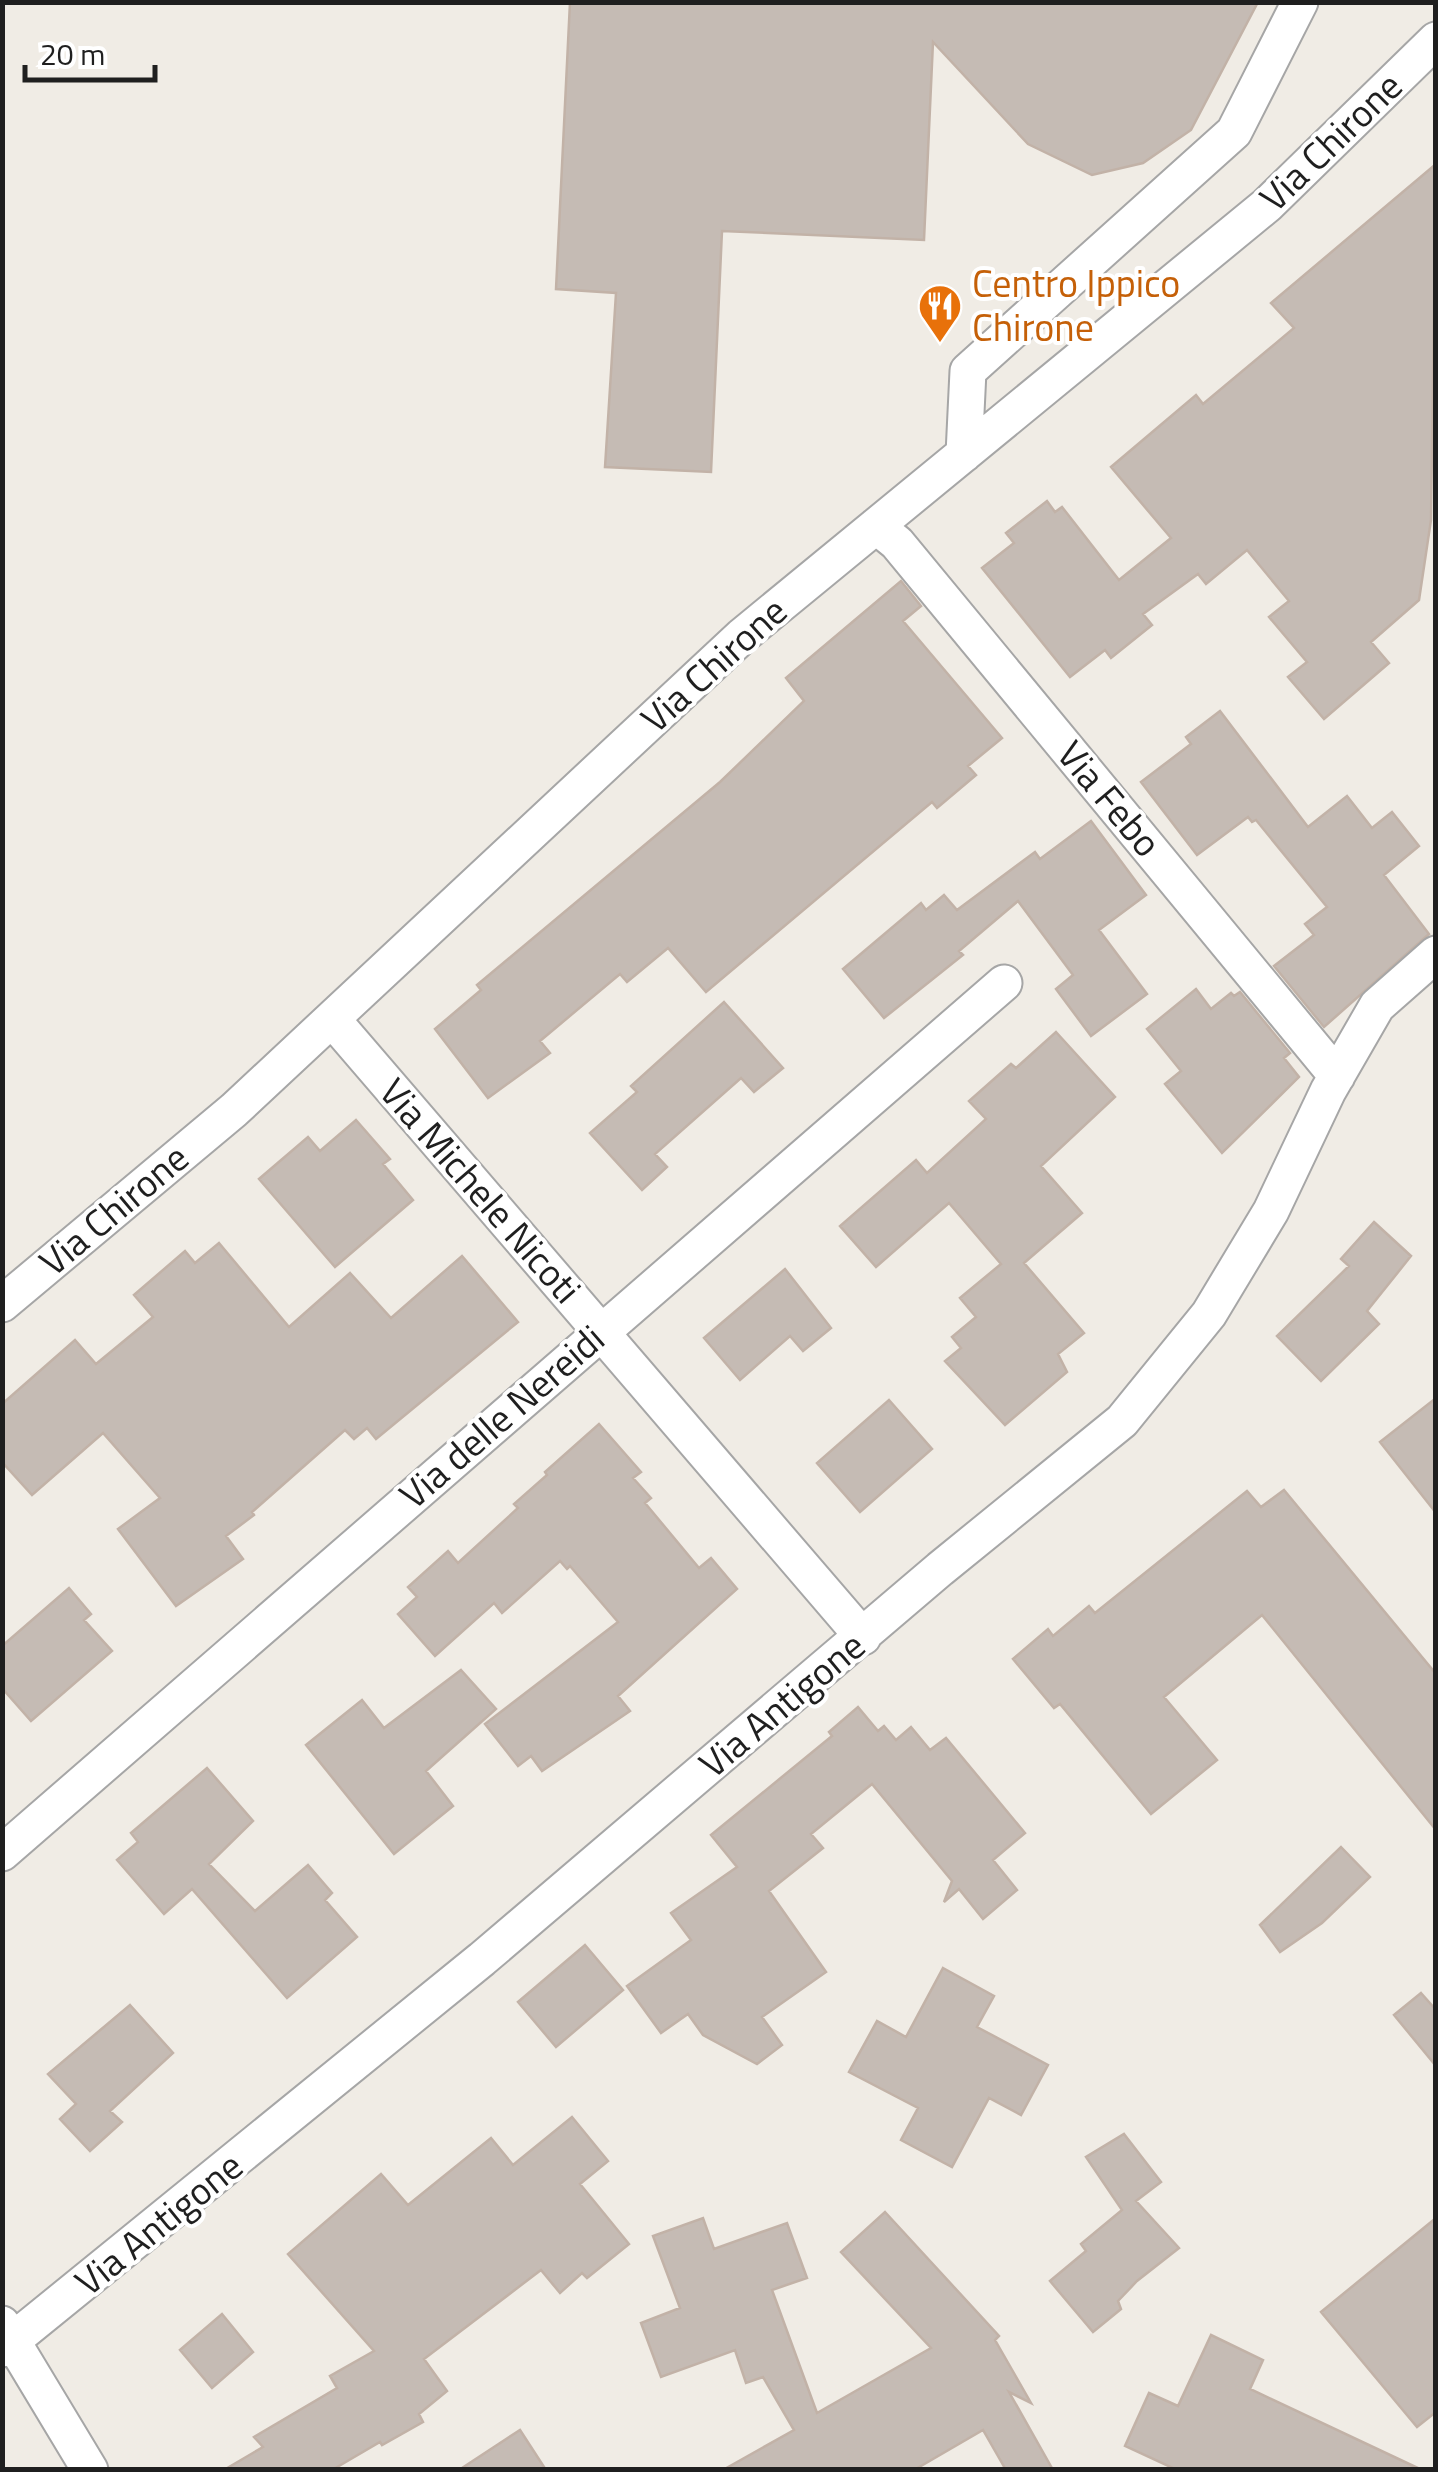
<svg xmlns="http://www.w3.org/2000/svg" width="1438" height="2472" font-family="'Titillium Web',sans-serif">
<rect width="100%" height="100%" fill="#f0ece5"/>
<path fill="#c5bbb4" stroke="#c2b2a7" stroke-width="2.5" d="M 570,2 L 1258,2 L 1191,130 L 1143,163 L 1092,175 L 1028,144 L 933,42 L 924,240 L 722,231 L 711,472 L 605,467 L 616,293 L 556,289 Z
M 1436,164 L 1431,520 L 1419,600 L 1371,642 L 1389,663 L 1324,719 L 1288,677 L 1307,662 L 1269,617 L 1289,601 L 1247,550 L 1206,584 L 1198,574 L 1143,614 L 1152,625 L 1111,658 L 1105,650 L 1070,677 L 982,568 L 1014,543 L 1006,533 L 1047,501 L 1055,512 L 1062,507 L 1119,580 L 1171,538 L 1111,467 L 1196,395 L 1203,404 L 1294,328 L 1271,303 Z
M 901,581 L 921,606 L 903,621 L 1002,738 L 968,766 L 976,775 L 937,808 L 932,802 L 706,992 L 668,948 L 627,982 L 620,974 L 540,1041 L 550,1053 L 488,1098 L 435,1029 L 481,990 L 477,985 L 720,782 L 804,701 L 786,678 Z
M 1220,711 L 1308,827 L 1347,796 L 1372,828 L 1392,812 L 1419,846 L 1384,875 L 1429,934 L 1324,1027 L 1274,966 L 1314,935 L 1305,924 L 1327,907 L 1256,820 L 1252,822 L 1248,817 L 1197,855 L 1141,782 L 1191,744 L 1186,737 Z
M 1091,821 L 1146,895 L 1099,930 L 1147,994 L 1091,1036 L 1056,989 L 1073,975 L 1018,901 L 959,951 L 963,955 L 884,1018 L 843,969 L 921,903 L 926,910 L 944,895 L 957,910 L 1035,852 L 1040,859 Z
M 1196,989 L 1211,1009 L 1231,993 L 1234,996 L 1240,992 L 1290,1053 L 1284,1058 L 1299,1077 L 1222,1153 L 1165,1084 L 1181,1071 L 1147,1029 Z
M 724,1002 L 783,1068 L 754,1092 L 741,1078 L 655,1154 L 667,1167 L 642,1190 L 590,1133 L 637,1092 L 631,1086 Z
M 1056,1032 L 1115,1097 L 1041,1166 L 1082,1213 L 1024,1263 L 1084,1333 L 1058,1354 L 1067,1372 L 1005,1425 L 945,1361 L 961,1348 L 952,1337 L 976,1317 L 960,1298 L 1001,1264 L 949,1203 L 876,1267 L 840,1226 L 916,1160 L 927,1173 L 986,1119 L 969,1101 L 1011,1064 L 1016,1068 Z
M 356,1120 L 390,1159 L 383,1164 L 413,1200 L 335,1267 L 259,1179 L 308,1137 L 320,1151 Z
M 1374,1222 L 1411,1256 L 1367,1311 L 1379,1324 L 1321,1381 L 1277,1336 L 1349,1266 L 1341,1259 Z
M 219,1243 L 289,1327 L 350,1273 L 391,1318 L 462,1256 L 518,1322 L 376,1439 L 367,1428 L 354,1439 L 345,1430 L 252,1512 L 254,1515 L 226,1536 L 243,1559 L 176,1606 L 118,1529 L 160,1498 L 103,1433 L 32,1495 L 2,1462 L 2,1404 L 75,1340 L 96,1364 L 153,1317 L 134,1295 L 185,1251 L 195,1263 Z
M 785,1269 L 831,1328 L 803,1351 L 790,1336 L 740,1380 L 704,1338 Z
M 1436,1398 L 1436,1513 L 1380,1442 Z
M 889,1400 L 932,1449 L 860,1512 L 817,1463 Z
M 599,1424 L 641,1472 L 633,1478 L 651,1498 L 645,1503 L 699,1568 L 711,1558 L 737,1589 L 618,1696 L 630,1711 L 542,1771 L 531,1756 L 518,1766 L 485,1724 L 618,1622 L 570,1566 L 567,1569 L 560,1561 L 502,1613 L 494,1603 L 435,1656 L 398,1614 L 417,1597 L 408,1587 L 448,1551 L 458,1563 L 518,1508 L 514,1504 L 547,1475 L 545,1472 Z
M 1284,1490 L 1436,1674 L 1436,1830 L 1262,1615 L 1164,1697 L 1217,1760 L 1151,1814 L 1060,1704 L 1054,1708 L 1013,1659 L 1048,1629 L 1053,1636 L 1089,1606 L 1095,1613 L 1247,1491 L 1261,1507 Z
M 69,1588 L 91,1614 L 84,1620 L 112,1651 L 31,1721 L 2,1688 L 2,1646 Z
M 461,1670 L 496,1709 L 426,1771 L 453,1806 L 394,1854 L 306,1745 L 362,1700 L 384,1728 Z
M 858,1707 L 878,1731 L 884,1726 L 896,1740 L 911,1727 L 930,1750 L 946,1738 L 1025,1833 L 993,1860 L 1017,1890 L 983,1919 L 959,1889 L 944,1902 L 952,1881 L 872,1784 L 811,1834 L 823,1848 L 769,1891 L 826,1972 L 762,2017 L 782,2045 L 757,2064 L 703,2035 L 688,2014 L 661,2033 L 627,1986 L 691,1940 L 671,1913 L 737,1867 L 711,1835 L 832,1736 L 829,1732 Z
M 207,1768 L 253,1821 L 209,1864 L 255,1911 L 308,1865 L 332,1893 L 325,1900 L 357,1937 L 287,1998 L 192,1889 L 164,1914 L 117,1860 L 138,1842 L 131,1833 Z
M 1341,1847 L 1370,1877 L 1322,1923 L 1280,1952 L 1260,1925 Z
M 585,1945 L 623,1990 L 556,2047 L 518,2002 Z
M 943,1968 L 994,1996 L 977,2027 L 1048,2065 L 1021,2115 L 989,2098 L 952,2167 L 901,2140 L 918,2108 L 849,2072 L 877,2021 L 906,2037 Z
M 1421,1993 L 1436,2010 L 1436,2066 L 1394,2015 Z
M 130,2005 L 173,2053 L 110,2111 L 122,2122 L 90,2151 L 60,2119 L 76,2104 L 48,2074 Z
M 572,2117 L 608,2161 L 580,2184 L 629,2244 L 587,2278 L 582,2273 L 560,2293 L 541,2270 L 424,2359 L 447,2391 L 419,2414 L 423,2422 L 382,2445 L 380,2442 L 332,2470 L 224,2470 L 263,2447 L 254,2437 L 337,2388 L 330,2376 L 374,2351 L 288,2254 L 381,2174 L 408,2205 L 491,2138 L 513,2165 Z
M 1124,2134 L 1161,2182 L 1136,2201 L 1179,2248 L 1137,2281 L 1118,2301 L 1121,2309 L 1093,2332 L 1050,2281 L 1086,2251 L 1081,2244 L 1122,2210 L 1086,2157 Z
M 885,2212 L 999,2336 L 995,2340 L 1031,2403 L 1009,2392 L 1053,2470 L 1006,2470 L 983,2430 L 914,2470 L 723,2470 L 794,2430 L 763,2377 L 746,2383 L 735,2350 L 661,2377 L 641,2323 L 680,2308 L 653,2236 L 703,2218 L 714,2249 L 787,2223 L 807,2278 L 772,2290 L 817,2413 L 931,2348 L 841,2252 Z
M 1436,2218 L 1436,2412 L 1417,2427 L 1321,2312 Z
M 222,2314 L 253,2352 L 212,2388 L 180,2350 Z
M 1211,2335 L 1263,2360 L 1250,2389 L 1422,2470 L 1177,2470 L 1125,2446 L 1149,2393 L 1178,2406 Z
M 520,2430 L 546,2470 L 459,2470 Z"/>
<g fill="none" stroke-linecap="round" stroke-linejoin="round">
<g stroke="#a6a6a6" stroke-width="39">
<path id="minor" d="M 964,454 L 968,371 L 1234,132 L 1300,2
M 876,526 L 897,543 L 1337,1076
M 332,1019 L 863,1637
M 2,1304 L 234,1110 L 742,636 L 1267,205 L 1436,40
M 2,1853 L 1004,983
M 2,2324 L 90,2470
M 2,2349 L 482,1959 L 940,1569 L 1122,1421 L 1209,1314 L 1271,1211 L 1328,1091 L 1377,1006 L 1436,954"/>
</g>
<use href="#minor" stroke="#fff" stroke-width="35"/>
</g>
<defs>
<g id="restaurant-pin" transform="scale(2.25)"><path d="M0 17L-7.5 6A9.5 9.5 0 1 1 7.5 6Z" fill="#e8710a" stroke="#fff"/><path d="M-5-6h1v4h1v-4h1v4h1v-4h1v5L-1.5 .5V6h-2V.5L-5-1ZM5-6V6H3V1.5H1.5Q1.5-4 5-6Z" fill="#fff"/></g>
</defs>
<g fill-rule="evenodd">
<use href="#restaurant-pin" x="940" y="306"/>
</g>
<g text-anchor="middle" stroke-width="8" stroke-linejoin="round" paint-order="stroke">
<g font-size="38" fill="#1f1f1f" stroke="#fff">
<text transform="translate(1331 142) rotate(-44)" y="13">Via Chirone</text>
<text transform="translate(714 665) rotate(-42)" y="13">Via Chirone</text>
<text transform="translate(1109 799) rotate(50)" y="13">Via Febo</text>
<text transform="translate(480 1191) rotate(49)" y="13">Via Michele Nicoti</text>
<text transform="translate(114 1210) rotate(-40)" y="13">Via Chirone</text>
<text transform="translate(502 1417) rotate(-41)" y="13">Via delle Nereidi</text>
<text transform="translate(782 1705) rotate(-40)" y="13">Via Antigone</text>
<text transform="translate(159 2224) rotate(-39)" y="13">Via Antigone</text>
</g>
<g font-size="38" fill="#c56008" stroke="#fff" text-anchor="start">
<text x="972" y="297">Centro Ippico<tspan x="972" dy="44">Chirone</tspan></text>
</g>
</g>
<rect width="1438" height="2472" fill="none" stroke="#1f1f1f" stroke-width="10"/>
<path d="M25 65v15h130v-15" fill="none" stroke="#1f1f1f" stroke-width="5"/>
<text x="40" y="65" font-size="30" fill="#1f1f1f" stroke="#ffffff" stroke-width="8" paint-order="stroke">20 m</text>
</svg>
